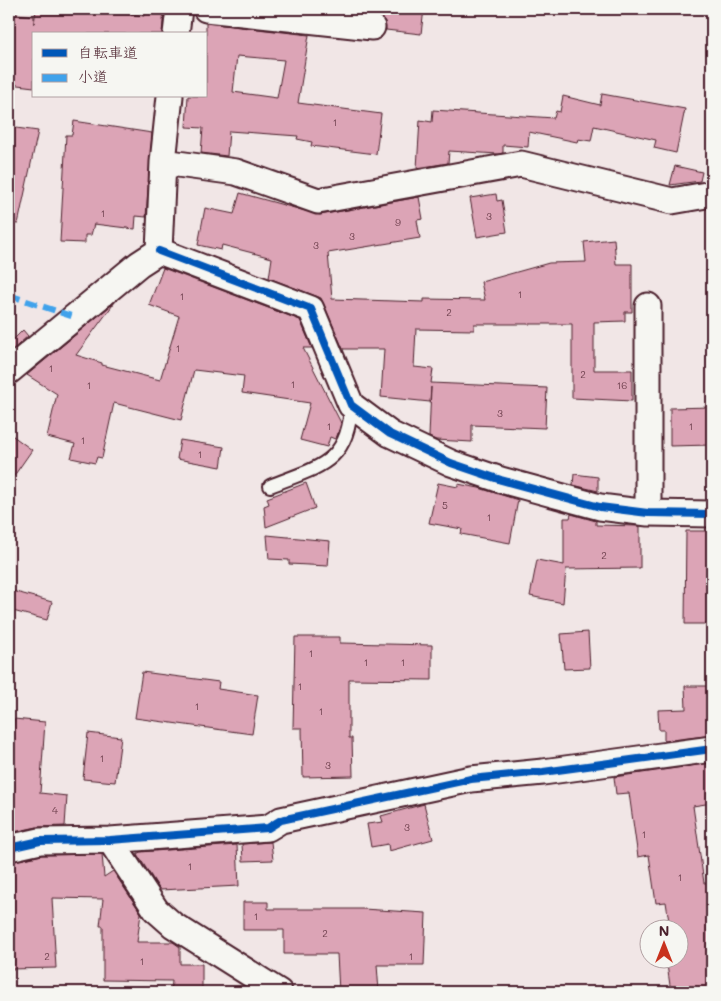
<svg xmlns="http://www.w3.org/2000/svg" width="721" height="1001" font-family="Mali,'Klee One',sans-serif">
<rect width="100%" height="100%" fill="#f1e6e6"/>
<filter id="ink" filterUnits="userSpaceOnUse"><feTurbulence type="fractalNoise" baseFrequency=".02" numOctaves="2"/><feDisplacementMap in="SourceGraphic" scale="10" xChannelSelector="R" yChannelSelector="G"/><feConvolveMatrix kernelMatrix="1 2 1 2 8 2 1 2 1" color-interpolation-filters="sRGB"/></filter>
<g filter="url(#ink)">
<path fill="#dca4b6" stroke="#4a1f2b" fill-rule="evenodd" d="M 36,9 L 66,11 L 67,9 L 89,9 L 144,16 L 144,9 L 164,9 L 162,34 L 34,34 L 34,87 L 9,84 L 9,13 L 34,16 L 34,24 Z
M 381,9 L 424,9 L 421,34 L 386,30 L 385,22 L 380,15 Z
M 206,23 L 309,35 L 298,103 L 381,114 L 376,154 L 311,146 L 312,142 L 297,139 L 298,136 L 229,131 L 227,156 L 201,153 L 203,128 L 186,127 L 188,96 L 206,96 ZM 237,56 L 284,60 L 277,98 L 233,92 Z
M 602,94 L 685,109 L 676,153 L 654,148 L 656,140 L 594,126 L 591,141 L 578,139 L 577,142 L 529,132 L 528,147 L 503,145 L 503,153 L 498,154 L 449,151 L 448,163 L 417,168 L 420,120 L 432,122 L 433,110 L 554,118 L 556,111 L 560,112 L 563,96 L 600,105 Z
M 74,121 L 152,133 L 146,217 L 136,216 L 135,229 L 94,224 L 91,235 L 85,235 L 85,243 L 60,242 L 66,135 L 72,135 Z
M 9,127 L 38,131 L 18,224 L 9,223 Z
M 675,166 L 702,172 L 700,181 L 670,185 Z
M 240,193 L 320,215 L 419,197 L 423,219 L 417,220 L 420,238 L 328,253 L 332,299 L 424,302 L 424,299 L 485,300 L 481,282 L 549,263 L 586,262 L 584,242 L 614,239 L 616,264 L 632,264 L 632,312 L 625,312 L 625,321 L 594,322 L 594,370 L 632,370 L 632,401 L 572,398 L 572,324 L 474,324 L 474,330 L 416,329 L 414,367 L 433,369 L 431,383 L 547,388 L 545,428 L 472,425 L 472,442 L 436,440 L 429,437 L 431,387 L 430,402 L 381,397 L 384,349 L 343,349 L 321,298 L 269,278 L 272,258 L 222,245 L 221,250 L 198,245 L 205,208 L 234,214 Z
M 496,194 L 497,201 L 502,200 L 507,232 L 477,237 L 470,198 Z
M 163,268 L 300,320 L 312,348 L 303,348 L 341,423 L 337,436 L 335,439 L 330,437 L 327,447 L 300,440 L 310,403 L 242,393 L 244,376 L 194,370 L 181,420 L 114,403 L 102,458 L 97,457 L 95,463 L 71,458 L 75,444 L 47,437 L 57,394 L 27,375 L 115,302 L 76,355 L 102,363 L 102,365 L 160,380 L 179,316 L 149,305 Z
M 23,330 L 28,336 L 9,353 L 9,344 Z
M 712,407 L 712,445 L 670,446 L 670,408 Z
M 9,433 L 32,450 L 9,483 Z
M 180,440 L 224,447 L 221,467 L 177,459 Z
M 574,474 L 598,477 L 598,491 L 573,485 Z
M 306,483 L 315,508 L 266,527 L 264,506 L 269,504 L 267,498 Z
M 438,483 L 458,487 L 458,484 L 479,488 L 518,500 L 510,543 L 461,534 L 462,529 L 429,523 Z
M 571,514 L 596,521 L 596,525 L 640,526 L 640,568 L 566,569 L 563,603 L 530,596 L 537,560 L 564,565 L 564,518 L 570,518 Z
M 686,531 L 712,531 L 712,624 L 685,624 Z
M 267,535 L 330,541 L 328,566 L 289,564 L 289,560 L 269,559 Z
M 9,590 L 52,602 L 47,620 L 9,610 Z
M 588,632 L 590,668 L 564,669 L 561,634 Z
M 295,637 L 340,637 L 340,643 L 432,645 L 432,680 L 349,679 L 349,738 L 352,738 L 353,776 L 303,777 L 302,728 L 293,728 Z
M 142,672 L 219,682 L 218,689 L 258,695 L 252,734 L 135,718 Z
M 685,686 L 712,686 L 712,735 L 664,741 L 664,730 L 659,730 L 658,710 L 686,709 Z
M 14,719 L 45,722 L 40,793 L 67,796 L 65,826 L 37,827 L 9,833 L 9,743 L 12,744 Z
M 88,733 L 121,737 L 115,782 L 83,779 Z
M 712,763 L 712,803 L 693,806 L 704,883 L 712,882 L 712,992 L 671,992 L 666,958 L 678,958 L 678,928 L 670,928 L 666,902 L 656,903 L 649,855 L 638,857 L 629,793 L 616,794 L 614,777 Z
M 424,804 L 433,839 L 389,851 L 388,844 L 371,847 L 367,824 L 383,822 L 381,816 Z
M 271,842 L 273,860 L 243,861 L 242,844 Z
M 237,845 L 239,886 L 160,890 L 137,854 L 140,852 Z
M 102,854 L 104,877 L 113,871 L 141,913 L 137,942 L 173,942 L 180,947 L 180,964 L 202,964 L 202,992 L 171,992 L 172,981 L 103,980 L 103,926 L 100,926 L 103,899 L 52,898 L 56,968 L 9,969 L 9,862 L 42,855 Z
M 243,902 L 268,902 L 268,909 L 363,909 L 426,913 L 424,965 L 377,965 L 379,992 L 339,992 L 337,954 L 284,954 L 284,930 L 243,930 Z"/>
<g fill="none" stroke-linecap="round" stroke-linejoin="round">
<g stroke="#4a1f2b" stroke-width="16">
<path id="service" d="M 270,486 C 317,467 349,464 351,405"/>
</g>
<g stroke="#4a1f2b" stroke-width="29">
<path id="minor" d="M 206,9 L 372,27
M 176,34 L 179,9
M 163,162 L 236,172 L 318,201 L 521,164 L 672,201 L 712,194
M 159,251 L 311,309 L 351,405 L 390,434 L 451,463 L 501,480 L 600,507 L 648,513 L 712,514
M 159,251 L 163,162 L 170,96
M 648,306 L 648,513
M 9,371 L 139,264 L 159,251
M 110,840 L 156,910 L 173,925 L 279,992
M 9,848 L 40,841 L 110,840 L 268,828 L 281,820 L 471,779 L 543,772 L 712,749"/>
</g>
<use href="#service" stroke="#f6f6f2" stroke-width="12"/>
<use href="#minor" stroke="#f6f6f2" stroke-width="25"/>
<path stroke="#40a2eb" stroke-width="6" stroke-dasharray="12 6" stroke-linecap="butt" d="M 9,295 L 74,317"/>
<g stroke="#f6f6f2" stroke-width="11">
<path id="cycleway" d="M 159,251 L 311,309 L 351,405 L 390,434 L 451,463 L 501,480 L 600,507 L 648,513 L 712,514
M 9,848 L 40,841 L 110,840 L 268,828 L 281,820 L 471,779 L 543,772 L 712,749"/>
</g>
<use href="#cycleway" stroke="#0057b8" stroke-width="8"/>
</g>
</g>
<g text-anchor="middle" stroke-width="5" stroke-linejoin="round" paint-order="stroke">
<g font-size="10" fill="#6e404e">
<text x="335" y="126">1</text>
<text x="103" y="217">1</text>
<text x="489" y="220">3</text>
<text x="398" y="226">9</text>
<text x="352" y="240">3</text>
<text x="316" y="249">3</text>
<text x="520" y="298">1</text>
<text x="182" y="300">1</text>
<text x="449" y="316">2</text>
<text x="178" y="352">1</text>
<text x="51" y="372">1</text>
<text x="583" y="378">2</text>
<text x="293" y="388">1</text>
<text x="89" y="389">1</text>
<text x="622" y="389">16</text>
<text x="500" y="417">3</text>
<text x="329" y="430">1</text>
<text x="691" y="430">1</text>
<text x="83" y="444">1</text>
<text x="200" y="458">1</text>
<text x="445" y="509">5</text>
<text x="489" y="521">1</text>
<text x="604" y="559">2</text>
<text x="311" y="657">1</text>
<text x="366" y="666">1</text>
<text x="403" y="666">1</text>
<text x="300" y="690">1</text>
<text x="197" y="710">1</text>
<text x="321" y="715">1</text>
<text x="102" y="762">1</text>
<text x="328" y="769">3</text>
<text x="55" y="814">4</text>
<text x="407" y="831">3</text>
<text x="644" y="838">1</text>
<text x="190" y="870">1</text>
<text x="680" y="881">1</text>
<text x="256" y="920">1</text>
<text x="325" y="937">2</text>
<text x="47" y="960">2</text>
<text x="411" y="960">1</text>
<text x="142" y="965">1</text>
</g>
</g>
<rect width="721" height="1001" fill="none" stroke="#f6f6f2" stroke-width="30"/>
<rect x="15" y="15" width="691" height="971" fill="none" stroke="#4a1f2b" stroke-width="2" filter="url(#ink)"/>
<rect x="32" y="32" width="175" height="65" fill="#f6f6f2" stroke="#b1a0a2"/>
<rect x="42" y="49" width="25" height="8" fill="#0057b8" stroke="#b1a0a2"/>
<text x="78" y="58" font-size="15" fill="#4a1f2b">自転車道</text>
<rect x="42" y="74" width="25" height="8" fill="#40a2eb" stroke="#b1a0a2"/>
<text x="78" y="82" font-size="15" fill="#4a1f2b">小道</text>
<g transform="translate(664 944)"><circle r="24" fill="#f6f6f2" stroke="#b1a0a2"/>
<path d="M0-4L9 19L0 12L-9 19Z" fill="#c8321e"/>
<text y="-8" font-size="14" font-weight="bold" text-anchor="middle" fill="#4a1f2b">N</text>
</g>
</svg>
